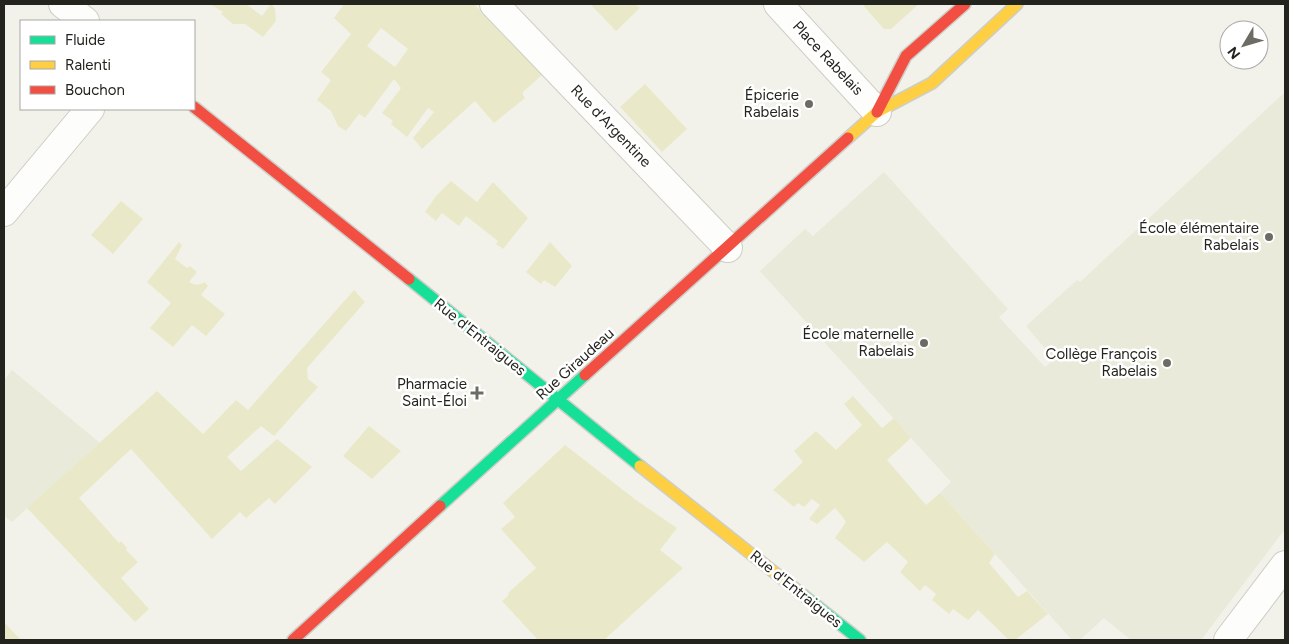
<svg xmlns="http://www.w3.org/2000/svg" width="1289" height="644" font-family="Figtree,sans-serif">
<rect width="100%" height="100%" fill="#f2f2ea"/>
<path fill="#eaeada" d="M 1285,92 L 1285,529 L 1201,640 L 1131,640 L 1104,618 L 1080,640 L 1072,640 L 940,493 L 951,482 L 760,271 L 805,229 L 813,236 L 884,172 L 1008,309 L 999,317 L 1045,367 L 1054,359 L 1026,326 L 1077,280 L 1080,282 Z
M 12,370 L 100,443 L 12,522 L 4,516 L 4,380 Z"/>
<path fill="#e9e9c9" fill-rule="evenodd" d="M 210,4 L 246,4 L 262,16 L 271,4 L 275,8 L 276,21 L 263,37 L 245,24 L 233,24 L 221,14 L 223,12 Z
M 344,4 L 474,4 L 526,55 L 543,74 L 523,92 L 523,95 L 525,98 L 494,123 L 475,101 L 422,149 L 413,138 L 434,112 L 428,108 L 407,137 L 391,124 L 393,121 L 382,113 L 401,88 L 394,79 L 365,118 L 359,114 L 346,131 L 338,126 L 331,111 L 317,100 L 331,80 L 321,72 L 351,34 L 334,18 ZM 381,28 L 408,49 L 395,67 L 367,46 Z
M 592,4 L 635,4 L 640,8 L 616,31 L 591,5 Z
M 862,4 L 919,4 L 891,29 L 884,29 Z
M 645,84 L 687,129 L 662,152 L 620,107 Z
M 451,181 L 477,202 L 493,182 L 528,218 L 503,249 L 496,244 L 498,241 L 466,216 L 459,226 L 442,213 L 436,221 L 425,212 L 436,196 Z
M 121,201 L 143,219 L 113,254 L 91,235 Z
M 179,242 L 182,245 L 175,259 L 187,268 L 190,266 L 197,272 L 189,282 C 195,285 198,286 205,282 L 208,286 L 201,295 L 225,314 L 206,336 L 192,325 L 173,347 L 150,328 L 171,303 L 147,282 Z
M 550,242 L 572,266 L 555,287 L 544,280 L 541,284 L 526,272 Z
M 354,290 L 365,302 L 307,368 L 308,379 L 318,387 L 274,436 L 261,426 L 227,457 L 241,471 L 277,439 L 312,467 L 275,504 L 269,498 L 246,518 L 240,512 L 212,539 L 131,449 L 79,498 L 119,543 L 121,541 L 127,548 L 126,550 L 138,562 L 121,578 L 149,609 L 135,622 L 27,508 L 157,391 L 203,434 L 236,400 L 248,410 Z
M 853,396 L 882,428 L 894,418 L 911,438 L 887,460 L 926,505 L 940,493 L 995,554 L 989,563 L 1018,597 L 1027,591 L 1048,614 L 1015,640 L 1009,640 L 978,610 L 968,620 L 953,609 L 949,614 L 932,600 L 936,594 L 925,585 L 920,591 L 900,572 L 908,562 L 887,542 L 864,562 L 835,538 L 846,522 L 841,515 L 835,508 L 817,524 L 809,519 L 820,505 L 812,499 L 804,507 L 798,503 L 794,507 L 773,490 L 803,462 L 794,451 L 816,431 L 836,450 L 862,425 L 844,404 Z
M 369,426 L 401,451 L 372,479 L 343,456 Z
M 565,445 L 636,500 L 677,528 L 660,550 L 683,568 L 604,640 L 538,640 L 502,601 L 508,596 L 509,592 L 536,568 L 501,529 L 515,517 L 503,503 Z
M 4,622 L 21,640 L 4,640 Z"/>
<g fill="none" stroke-linecap="round" stroke-linejoin="round">
<g stroke="#cecec8" stroke-width="30">
<path id="street" d="M 63,4 L 85,21
M 494,4 L 728,248
M 778,4 L 877,112
M 4,212 L 90,109
M 1228,640 L 1285,565"/>
</g>
<g stroke="#cecec8" stroke-width="14">
<path id="fast" d="M 409,279 L 640,466
M 440,506 L 585,375
M 803,595 L 860,640"/>
</g>
<g stroke="#cecec8" stroke-width="14">
<path id="slow" d="M 848,138 L 877,112 L 932,83 L 1017,4
M 640,466 L 803,595"/>
</g>
<g stroke="#cecec8" stroke-width="14">
<path id="jam" d="M 194,107 L 409,279
M 877,112 L 906,56 L 965,4
M 585,375 L 848,138
M 293,640 L 440,506"/>
</g>
<use href="#street" stroke="#fdfdfc" stroke-width="28"/>
<use href="#fast" stroke="#16e098" stroke-width="11"/>
<use href="#slow" stroke="#ffcf43" stroke-width="11"/>
<use href="#jam" stroke="#f24e42" stroke-width="11"/>
</g>
<g fill="#6c6c65" stroke="#fff" stroke-width="2">
<circle cx="809" cy="104" r="5"/>
<circle cx="1269" cy="237" r="5"/>
<circle cx="924" cy="343" r="5"/>
<circle cx="1167" cy="363" r="5"/>
<path d="M474.5 385.5h5v5h5v5h-5v5h-5v-5h-5v-5h5z"/>
</g>
<g text-anchor="middle" stroke-width="5" stroke-linejoin="round" paint-order="stroke">
<g font-size="15" fill="#24241e" stroke="#fff">
<text transform="translate(828 58) rotate(47)" y="5">Place Rabelais</text>
<text transform="translate(611 126) rotate(46)" y="5">Rue d'Argentine</text>
<text transform="translate(480 337) rotate(39)" y="5">Rue d'Entraigues</text>
<text transform="translate(575 364) rotate(-42)" y="5">Rue Giraudeau</text>
<text transform="translate(796 589) rotate(39)" y="5">Rue d'Entraigues</text>
</g>
<g font-size="15" fill="#24241e" stroke="#fff" text-anchor="end">
<text x="799" y="100">Épicerie<tspan x="799" dy="17">Rabelais</tspan></text>
<text x="1259" y="233">École élémentaire<tspan x="1259" dy="17">Rabelais</tspan></text>
<text x="914" y="339">École maternelle<tspan x="914" dy="17">Rabelais</tspan></text>
<text x="1157" y="359">Collège François<tspan x="1157" dy="17">Rabelais</tspan></text>
<text x="467" y="389">Pharmacie<tspan x="467" dy="17">Saint-Éloi</tspan></text>
</g>
</g>
<rect width="1289" height="644" fill="none" stroke="#24241e" stroke-width="10"/>
<rect x="20" y="20" width="175" height="90" fill="#ffffff" stroke="#a7a7a5"/>
<rect x="30" y="36" width="25" height="8" fill="#16e098" stroke="#a7a7a5"/>
<text x="65" y="45" font-size="15" fill="#24241e">Fluide</text>
<rect x="30" y="61" width="25" height="8" fill="#ffcf43" stroke="#a7a7a5"/>
<text x="65" y="70" font-size="15" fill="#24241e">Ralenti</text>
<rect x="30" y="86" width="25" height="8" fill="#f24e42" stroke="#a7a7a5"/>
<text x="65" y="95" font-size="15" fill="#24241e">Bouchon</text>
<g transform="translate(1244 45) rotate(232)"><circle r="24" fill="#ffffff" stroke="#a7a7a5"/>
<path d="M0-4L9 19L0 12L-9 19Z" fill="#6c6c65"/>
<text y="-8" font-size="14" font-weight="bold" text-anchor="middle" fill="#24241e">N</text>
</g>
</svg>
